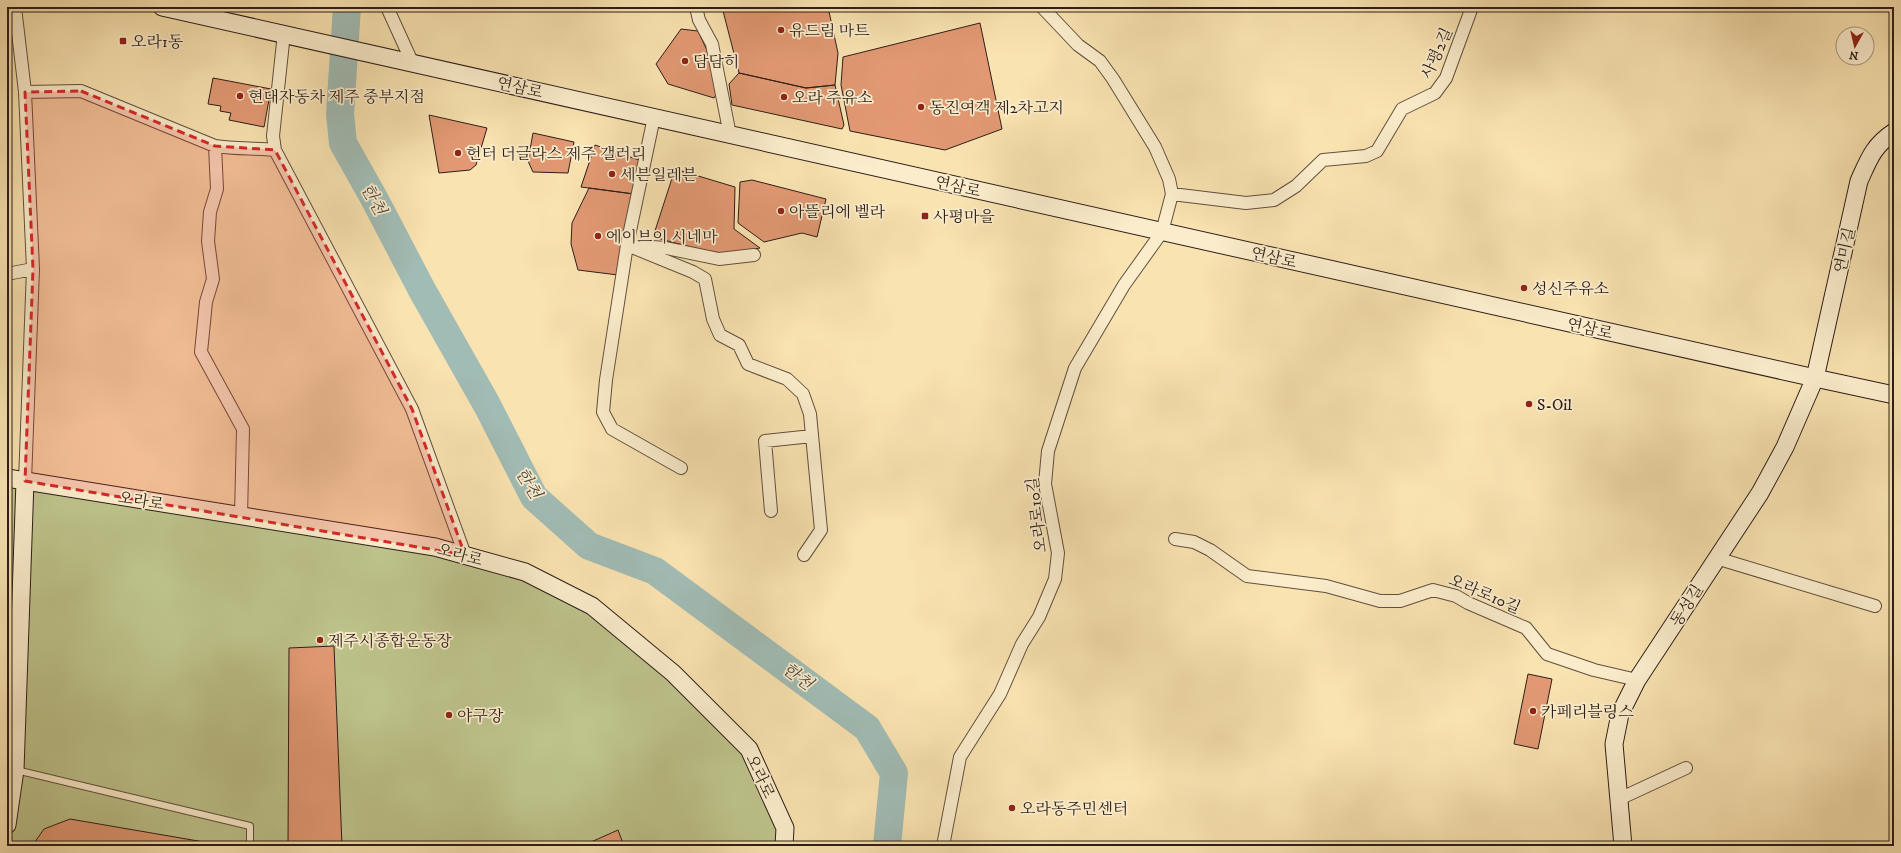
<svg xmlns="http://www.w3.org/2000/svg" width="1901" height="853" font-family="'IM FELL DW Pica','Noto Serif KR',serif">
<rect width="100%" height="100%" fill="#f9e3b1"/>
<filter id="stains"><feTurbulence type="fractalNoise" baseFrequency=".005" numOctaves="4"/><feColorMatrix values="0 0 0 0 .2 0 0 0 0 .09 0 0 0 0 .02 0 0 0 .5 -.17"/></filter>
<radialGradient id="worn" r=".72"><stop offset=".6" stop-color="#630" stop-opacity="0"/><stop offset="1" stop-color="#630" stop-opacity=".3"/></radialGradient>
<path fill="#bec48c" stroke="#767152" d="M 7,481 L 448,550 L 592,606 L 749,749 L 784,846 L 7,846 Z"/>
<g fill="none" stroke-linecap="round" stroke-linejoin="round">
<path stroke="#a1bcb5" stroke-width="28" d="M 347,7 L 340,114 L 343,143 L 375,200 L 422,290 L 487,405 L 534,497 L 589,546 L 655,571 L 867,728 L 894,773 L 887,846"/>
</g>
<path fill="#e29973" stroke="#2d1e19" d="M 722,7 L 828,7 L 838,53 L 835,85 L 806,88 L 739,73 Z
M 980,23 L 1002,129 L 945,150 L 850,131 L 841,85 L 843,57 Z
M 681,29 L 698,31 L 710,57 L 718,91 L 714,98 L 668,84 L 656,64 Z
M 739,73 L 806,88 L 835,85 L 844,125 L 842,129 L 732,105 L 729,84 Z
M 213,78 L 271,89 L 264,127 L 229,120 L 231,113 L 220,111 L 221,106 L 208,104 Z
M 429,115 L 487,128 L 476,165 L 470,170 L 439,173 Z
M 533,133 L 574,142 L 568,173 L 533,172 L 528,161 Z
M 595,145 L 642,161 L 634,194 L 581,187 Z
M 675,169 L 735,187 L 734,229 L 760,248 L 721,255 L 653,237 Z
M 752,180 L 826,199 L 817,237 L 802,233 L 764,242 L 738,223 L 740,182 Z
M 589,188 L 634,194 L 618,275 L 578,270 L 571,244 L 572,223 Z
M 334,646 L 342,846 L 288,846 L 289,648 Z
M 1528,674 L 1552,679 L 1538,749 L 1514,744 Z
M 70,819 L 204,842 L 203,846 L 32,846 L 44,829 Z
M 618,830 L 624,846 L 582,846 Z"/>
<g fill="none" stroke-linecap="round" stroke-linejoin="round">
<g stroke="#604f3f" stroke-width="8">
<path id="lane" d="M 16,770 L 250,826 L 250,846"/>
</g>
<g stroke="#604f3f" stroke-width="14">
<path id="street" d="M 15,7 L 25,92 L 33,269 L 25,481
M 387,7 L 412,62
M 696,7 L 699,20 L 712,44 L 730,135
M 284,33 L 273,136 L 275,150 L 412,409 L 465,555
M 25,92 L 81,91 L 215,146 L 217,189 L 210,212 L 208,241 L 213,279 L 206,302 L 201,352 L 243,429 L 241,516
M 654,117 L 627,245 L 606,380 L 603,412 L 612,429 L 681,468
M 215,146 C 235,149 255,148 275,150
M 1172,194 L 1246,203 L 1274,200 L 1296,186 L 1323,160 L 1366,156 L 1377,151 L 1402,109 L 1435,93 L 1446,78 L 1472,7
M 627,245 L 693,272 L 705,279 L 713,319 L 720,335 L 739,345 L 748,364 L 787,379 L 803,394 L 810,414 L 821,530 L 804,555
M 638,246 L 666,248 L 719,259 L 754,255
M 7,274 L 33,269
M 771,511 L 765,441 L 812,436
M 1175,539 L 1194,542 L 1210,550 L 1247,576 L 1326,586 L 1380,601 L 1400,601 L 1433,590 L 1456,596 L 1468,603 L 1526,628 L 1547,654 L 1594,670 L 1637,680
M 1716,558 L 1875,606
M 1619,799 L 1686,768
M 943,846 L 960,757 L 1000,694 L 1022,644 L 1039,617 L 1055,579 L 1058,553 L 1045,484 L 1048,451 L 1075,368 L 1124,285 L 1162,232 L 1172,194 L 1169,179 L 1155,147 L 1113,79 L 1100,61 L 1078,45 L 1042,7"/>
</g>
<g stroke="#2d1e19" stroke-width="19">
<path id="secondary" d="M 162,7 L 1815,378 L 1894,395
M 7,478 L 435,547 L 525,572 L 592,606 L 673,673 L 749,749 L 785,828 L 784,846
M 7,825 L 15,770 L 25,481
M 1623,846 L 1614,744 L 1620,714 L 1637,680 L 1760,493 L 1785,447 L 1815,378 L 1859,181 C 1869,159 1873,146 1894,132"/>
</g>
<use href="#lane" stroke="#fbedcc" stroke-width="6"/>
<use href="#street" stroke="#fbedcc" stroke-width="12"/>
<use href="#secondary" stroke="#fbedcc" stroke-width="17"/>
</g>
<path fill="#d62828" fill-opacity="0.2" stroke="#d62828" stroke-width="3" stroke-dasharray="8 5" stroke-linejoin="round" d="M 81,91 L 215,146 L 275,150 L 412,409 L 465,555 L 25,481 L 33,269 L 25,92 Z"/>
<g fill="#8f2418" stroke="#fbedcc" stroke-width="1.5">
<circle cx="781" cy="30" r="4"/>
<rect x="119" y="37" width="8" height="8" rx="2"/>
<circle cx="685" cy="61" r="4"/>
<circle cx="240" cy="96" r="4"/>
<circle cx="784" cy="97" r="4"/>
<circle cx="921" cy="107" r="4"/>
<circle cx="458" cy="153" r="4"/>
<circle cx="612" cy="174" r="4"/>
<circle cx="781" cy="211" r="4"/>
<rect x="921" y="212" width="8" height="8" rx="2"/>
<circle cx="598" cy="236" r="4"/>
<circle cx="1524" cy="288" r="4"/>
<circle cx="1529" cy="404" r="4"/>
<circle cx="320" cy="640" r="4"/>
<circle cx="1533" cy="711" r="4"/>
<circle cx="449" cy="715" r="4"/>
<circle cx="1012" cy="808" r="4"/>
</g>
<g text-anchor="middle" stroke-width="3.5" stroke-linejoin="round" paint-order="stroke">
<g font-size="16" fill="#2d1e19" stroke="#fbedcc" text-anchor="start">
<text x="789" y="36">유드림 마트</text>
<text x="131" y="47">오라1동</text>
<text x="693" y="67">담담히</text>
<text x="248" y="102">현대자동차 제주 중부지점</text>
<text x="792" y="103">오라 주유소</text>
<text x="929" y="113">동진여객 제2차고지</text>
<text x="466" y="159">헌터 더글라스 제주 갤러리</text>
<text x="620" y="180">세븐일레븐</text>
<text x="789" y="217">아뜰리에 벨라</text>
<text x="933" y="222">사평마을</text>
<text x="606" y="242">에이브이 시네마</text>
<text x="1532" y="294">성신주유소</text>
<text x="1537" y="410">S-Oil</text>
<text x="328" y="646">제주시종합운동장</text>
<text x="1541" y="717">카페리블링스</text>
<text x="457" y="721">야구장</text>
<text x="1020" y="814">오라동주민센터</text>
</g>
<g font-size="16" fill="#2d1e19" stroke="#fbedcc">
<text transform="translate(1436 53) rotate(-66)" y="6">사평2길</text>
<text transform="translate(520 87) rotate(13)" y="6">연삼로</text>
<text transform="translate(958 186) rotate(13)" y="6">연삼로</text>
<text transform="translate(1844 250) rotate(-77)" y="6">연미길</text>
<text transform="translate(1274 257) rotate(13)" y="6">연삼로</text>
<text transform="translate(1590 328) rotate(13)" y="6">연삼로</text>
<text transform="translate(141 500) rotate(9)" y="6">오라로</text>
<text transform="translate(1036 515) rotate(-97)" y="6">오라로10길</text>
<text transform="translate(460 554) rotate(15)" y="6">오라로</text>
<text transform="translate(1485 593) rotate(23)" y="6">오라로10길</text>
<text transform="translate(1686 605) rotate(-58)" y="6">동성길</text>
<text transform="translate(761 776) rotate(65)" y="6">오라로</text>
</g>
<g font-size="17" font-style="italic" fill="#504d48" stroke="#fbedcc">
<text transform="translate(374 199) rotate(61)" y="6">한천</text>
<text transform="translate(529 483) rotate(58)" y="6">한천</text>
<text transform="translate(798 676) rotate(37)" y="6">한천</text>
</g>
</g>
<rect width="1901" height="853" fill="none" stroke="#f9e3b1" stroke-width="24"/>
<rect x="8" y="8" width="1885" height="837" fill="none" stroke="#2d1e19" stroke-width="2"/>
<rect x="12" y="12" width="1877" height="829" fill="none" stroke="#2d1e19"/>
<g transform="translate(1855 46) rotate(188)"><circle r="19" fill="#fbedcc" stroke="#a99a84"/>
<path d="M0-3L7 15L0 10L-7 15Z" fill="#8f2418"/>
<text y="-6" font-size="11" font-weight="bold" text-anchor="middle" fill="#2d1e19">N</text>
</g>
<rect width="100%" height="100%" filter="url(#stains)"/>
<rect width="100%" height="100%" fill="url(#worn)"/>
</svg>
